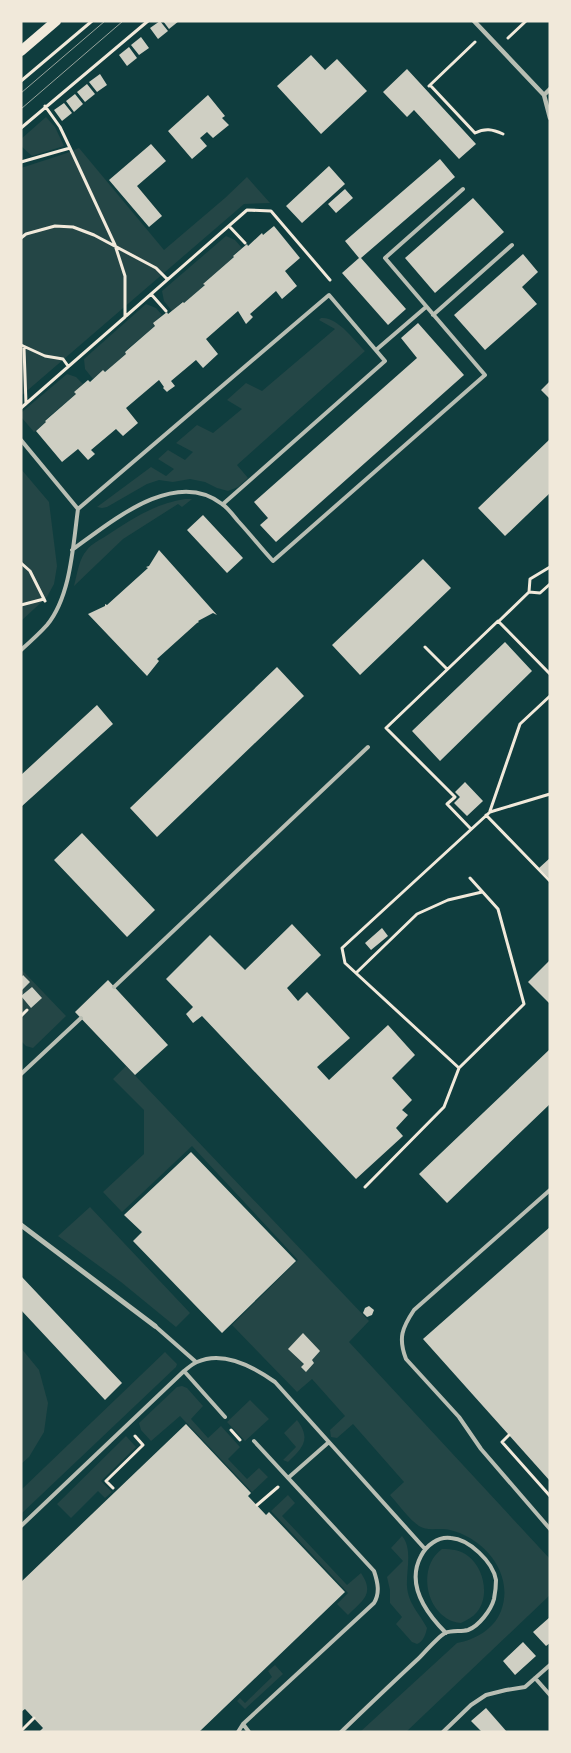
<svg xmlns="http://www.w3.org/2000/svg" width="571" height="1753" font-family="Rubik,sans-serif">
<rect width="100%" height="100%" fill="#0f3d3e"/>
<path fill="#244646" d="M 46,117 L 55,127 L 64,146 L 32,156 L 21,146 L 21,139 Z
M 79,148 L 164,250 L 225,198 L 247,177 L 270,203 L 244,204 L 21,396 L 21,168 L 67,153 Z
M 226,236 L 235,240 L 242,248 L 233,255 L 234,257 L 204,283 L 205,285 L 184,303 L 182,302 L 172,311 L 164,301 L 162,291 Z
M 146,304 L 156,308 L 162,315 L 153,323 L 155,326 L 125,351 L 126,354 L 105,372 L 103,370 L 93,379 L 85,369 L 84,359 Z
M 321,318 C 337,316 355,341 365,351 L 237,465 L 248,478 L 238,487 L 228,491 L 217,488 L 205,482 L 190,479 L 173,482 L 159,480 L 147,484 L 107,507 L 102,508 L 97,507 L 151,467 L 166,476 L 174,469 L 158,459 L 168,450 L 185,460 L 193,452 L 176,443 L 197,425 L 213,433 L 242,409 L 227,400 L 246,383 L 262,391 L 335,329 L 319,320 Z
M 67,374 L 76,377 L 83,384 L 74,392 L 76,394 L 45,420 L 46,422 L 34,432 L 22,418 L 22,412 Z
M 21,469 L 49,502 L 57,566 L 54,584 L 47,597 L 21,621 Z
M 185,499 L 192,499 L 182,507 L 178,504 L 123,539 L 74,586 C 77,575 79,558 87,550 C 91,544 100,540 106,536 C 130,520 156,503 185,499 Z
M 21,969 L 66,1016 L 33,1048 L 26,1046 L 21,1041 Z
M 126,1066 L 369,1321 L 349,1342 L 550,1559 L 550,1595 L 406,1732 L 360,1732 L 457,1643 C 475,1640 494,1629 501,1611 C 515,1574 484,1538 450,1530 C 440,1527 428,1532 419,1526 C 410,1520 398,1504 390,1495 L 404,1482 L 353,1424 L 337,1438 L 331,1437 L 330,1430 L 345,1416 L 312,1379 L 297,1392 L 232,1325 L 298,1260 L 192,1146 L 122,1212 L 103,1192 L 144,1154 L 144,1110 L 113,1079 Z
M 90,1207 L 190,1313 L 176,1327 L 121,1282 L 58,1236 Z
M 21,1348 L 39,1370 L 48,1403 L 44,1432 L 29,1457 L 21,1464 Z
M 165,1352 L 177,1364 L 176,1367 L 21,1514 L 21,1490 Z
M 182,1386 L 187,1388 L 203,1406 L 191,1419 L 208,1438 L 221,1426 L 240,1447 L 228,1459 L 247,1479 L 259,1468 L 268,1477 L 252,1492 L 180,1416 L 151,1441 L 141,1430 L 139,1423 L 177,1387 Z
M 250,1400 L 269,1419 L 245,1441 L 227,1422 Z
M 297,1420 C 312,1440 302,1448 288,1462 L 283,1460 L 296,1447 L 284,1433 Z
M 126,1436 L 136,1447 L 101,1481 L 112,1492 L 105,1498 L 98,1491 L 71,1518 L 57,1504 Z
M 288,1495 L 295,1503 L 282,1516 L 347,1585 L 361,1573 C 375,1594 363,1600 348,1615 L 337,1604 L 348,1593 L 271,1511 Z
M 402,1536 C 413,1549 406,1571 407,1586 C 408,1604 420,1614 427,1628 C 426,1634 423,1642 417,1644 L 412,1642 L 396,1624 L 402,1617 L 390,1603 L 390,1590 L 387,1577 L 403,1561 L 391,1548 Z
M 442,1549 C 452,1549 461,1550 468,1556 C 484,1568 490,1596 477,1612 C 473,1617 467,1620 461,1623 C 427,1620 415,1568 442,1549 Z
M 275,1665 L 283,1674 L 245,1709 L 237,1701 L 240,1698 L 245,1703 L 272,1677 L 268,1671 Z"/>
<path fill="#cfcfc3" d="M 160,21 L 168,31 L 158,39 L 150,28 Z
M 163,21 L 179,21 L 169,29 Z
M 141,37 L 149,48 L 139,55 L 131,45 Z
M 129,47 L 137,58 L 127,66 L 119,55 Z
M 311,55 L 325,70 L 337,59 L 367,91 L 321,134 L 277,86 Z
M 407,69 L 476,144 L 459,159 L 414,110 L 407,117 L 383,92 Z
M 100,74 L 107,85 L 97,92 L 89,82 Z
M 87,84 L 95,94 L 85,102 L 77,92 Z
M 75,94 L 83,104 L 74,112 L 66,101 Z
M 208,95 L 225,116 L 222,118 L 229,125 L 213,138 L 207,132 L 200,138 L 207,146 L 192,159 L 168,131 Z
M 64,103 L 72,113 L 62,121 L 54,110 Z
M 151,144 L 166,161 L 137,186 L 162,216 L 149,227 L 109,180 Z
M 440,159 L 455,177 L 361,258 L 406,309 L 388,325 L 342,273 L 359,258 L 345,241 Z
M 329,166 L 345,184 L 302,223 L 286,206 Z
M 345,189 L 353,198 L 336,213 L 328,204 Z
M 473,198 L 504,232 L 435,293 L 405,258 Z
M 274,226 L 300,258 L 285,271 L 297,286 L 282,299 L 276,291 L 250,314 L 253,317 L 246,324 L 238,311 L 206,339 L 218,354 L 203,368 L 196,360 L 171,381 L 175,386 L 168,391 L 167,392 L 163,388 L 164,387 L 159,380 L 126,408 L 138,423 L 123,436 L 116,429 L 91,450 L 95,454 L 88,460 L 78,449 L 62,462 L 36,431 L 46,422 L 45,421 L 76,394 L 74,392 L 88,380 L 90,382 L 103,370 L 105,372 L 126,354 L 125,352 L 155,326 L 153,323 L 167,312 L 168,314 L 183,302 L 184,303 L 205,285 L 203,284 L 234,257 L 233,256 L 247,244 L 248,246 L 262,233 L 263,235 Z
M 523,254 L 538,272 L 522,287 L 537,304 L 485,350 L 454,315 Z
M 418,323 L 464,375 L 276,542 L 260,525 L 268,518 L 254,502 L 417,358 L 401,338 Z
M 550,381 L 550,399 L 541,390 Z
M 550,439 L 550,493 L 505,536 L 478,508 Z
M 203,515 L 243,558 L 227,573 L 187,530 Z
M 159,550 L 217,615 L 213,613 L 198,621 L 199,622 L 197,623 L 157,659 L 159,661 L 147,676 L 88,614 L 105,606 L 105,604 L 107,605 L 148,568 L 146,567 L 149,566 Z
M 423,559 L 451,588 L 360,675 L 332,645 Z
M 505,642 L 532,671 L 440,761 L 412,731 Z
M 277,667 L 304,696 L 157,837 L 130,808 Z
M 97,705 L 113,724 L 21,807 L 21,775 Z
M 465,782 L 483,801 L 467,816 L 454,803 L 460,797 L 455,792 Z
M 82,833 L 155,910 L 127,937 L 54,860 Z
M 550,858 L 550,879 L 539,868 Z
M 292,924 L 321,955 L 287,988 L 298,1001 L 307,992 L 350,1038 L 317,1067 L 329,1080 L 388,1025 L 415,1055 L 392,1078 L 412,1100 L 402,1110 L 408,1115 L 396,1128 L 403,1136 L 356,1179 L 202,1016 L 193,1023 L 186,1014 L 193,1007 L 166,979 L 210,935 L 245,970 Z
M 382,928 L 388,936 L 371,950 L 365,943 Z
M 550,960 L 550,1004 L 528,982 Z
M 23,975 L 30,982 L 21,991 L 21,978 Z
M 108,980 L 168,1045 L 135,1075 L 75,1012 Z
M 32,987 L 42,998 L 31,1008 L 21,996 Z
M 550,1049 L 550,1104 L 447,1203 L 419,1174 Z
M 191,1152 L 296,1261 L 222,1333 L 133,1241 L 142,1232 L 124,1215 Z
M 550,1227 L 550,1481 L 423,1339 Z
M 21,1276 L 122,1383 L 105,1400 L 21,1310 Z
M 369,1306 L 374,1310 L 372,1315 L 367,1317 L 363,1313 L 365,1308 Z
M 303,1333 L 320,1351 L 312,1360 L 314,1363 L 306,1372 L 301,1367 L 304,1364 L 288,1349 Z
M 186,1424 L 251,1493 L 248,1496 L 266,1515 L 269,1512 L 345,1592 L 199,1732 L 39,1732 L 43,1728 L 25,1709 L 21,1712 L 21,1582 Z
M 550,1617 L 550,1643 L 546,1646 L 533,1632 Z
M 523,1642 L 536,1656 L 515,1675 L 503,1661 Z
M 486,1708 L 507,1732 L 482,1732 L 471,1721 Z"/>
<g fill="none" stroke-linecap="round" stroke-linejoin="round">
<path stroke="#f1e9da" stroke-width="3" d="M 508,38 L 526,21
M 21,81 L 92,21
M 430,85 L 475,133 C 485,128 492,129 503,134
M 429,86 L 475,42
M 45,106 L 60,127 L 70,148
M 21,128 L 148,21
M 21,162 L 70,148 L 115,245 L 125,276 L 125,317 L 21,408
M 229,226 L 245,243
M 21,238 L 26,234 L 55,226 L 73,227 L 94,235 L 156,268 L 167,279
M 151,294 L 166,311
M 126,316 L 247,210 L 271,211 L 330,280
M 21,345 L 45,356 L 63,359 L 68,366
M 24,348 L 26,404
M 21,563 L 30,571 L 45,601
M 529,592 L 540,593 L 550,584
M 21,605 L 44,599
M 499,621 L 529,592 L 530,579 L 550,567
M 425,647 L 447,669
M 490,811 L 520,724 L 550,696
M 486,815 L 550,881
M 471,829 L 447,804 L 455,797 L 386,728 L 498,621 L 550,674
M 470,878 L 498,909 L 524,1004 L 459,1068 L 345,963 L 342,948 L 490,812 L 550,794
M 356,973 L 417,914 L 448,900 L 482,892
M 21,1016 L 27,1010
M 365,1187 L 444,1107 L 459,1068
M 231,1430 L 240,1440
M 509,1435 L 502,1442 L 550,1496
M 113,1488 L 106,1481 L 143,1445 L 135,1436
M 257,1505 L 278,1487
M 21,1731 L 34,1718"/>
<path stroke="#b8beb3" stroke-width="4" d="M 433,315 L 512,245
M 376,350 L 426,307
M 21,440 L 78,509 C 73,545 71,596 47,625 C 39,634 30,642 21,650
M 78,509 L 329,295 L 385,361 L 223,504
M 72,550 C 111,522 175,467 222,504 C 228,508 233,515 238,521 C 250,534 261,548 273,561 L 485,375 L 385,258 L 463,189
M 114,987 L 368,747
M 21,1074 L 81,1018
M 550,1190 L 414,1310 C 402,1328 398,1338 406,1359 L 459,1417 L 481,1449 L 550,1529
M 155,1326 L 196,1362
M 184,1371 L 225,1417
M 288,1478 L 329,1442
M 21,1526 L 184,1371 C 188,1368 192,1364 197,1362 C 223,1350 254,1367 275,1382 L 425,1549
M 535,1678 L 550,1695
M 243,1724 L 249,1732
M 238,1732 L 243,1724 L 374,1603 C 380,1593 378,1583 374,1571 L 254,1441
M 341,1732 C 366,1708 392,1683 418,1659 C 424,1653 438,1637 445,1633 C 452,1630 461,1632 468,1630 C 479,1626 491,1610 494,1599 C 495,1594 496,1585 496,1580 C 493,1562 469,1539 451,1538 C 438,1536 426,1546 421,1556 C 406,1584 426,1613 446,1633
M 443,1732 L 471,1705 L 486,1695 L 506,1690 L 525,1687 L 550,1665"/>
<path stroke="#b8beb3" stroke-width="4.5" d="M 474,21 L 544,95 L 550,118
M 544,95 L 550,89"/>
<path stroke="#b8beb3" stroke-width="5" d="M 21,1225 L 155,1326"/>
<path stroke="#f1e9da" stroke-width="10" d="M 21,51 L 56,21"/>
<path stroke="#97a49c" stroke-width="1" d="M 21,93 L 105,21
M 21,109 L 123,21"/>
</g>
<rect width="571" height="1753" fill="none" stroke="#f1e9da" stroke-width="45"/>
</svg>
